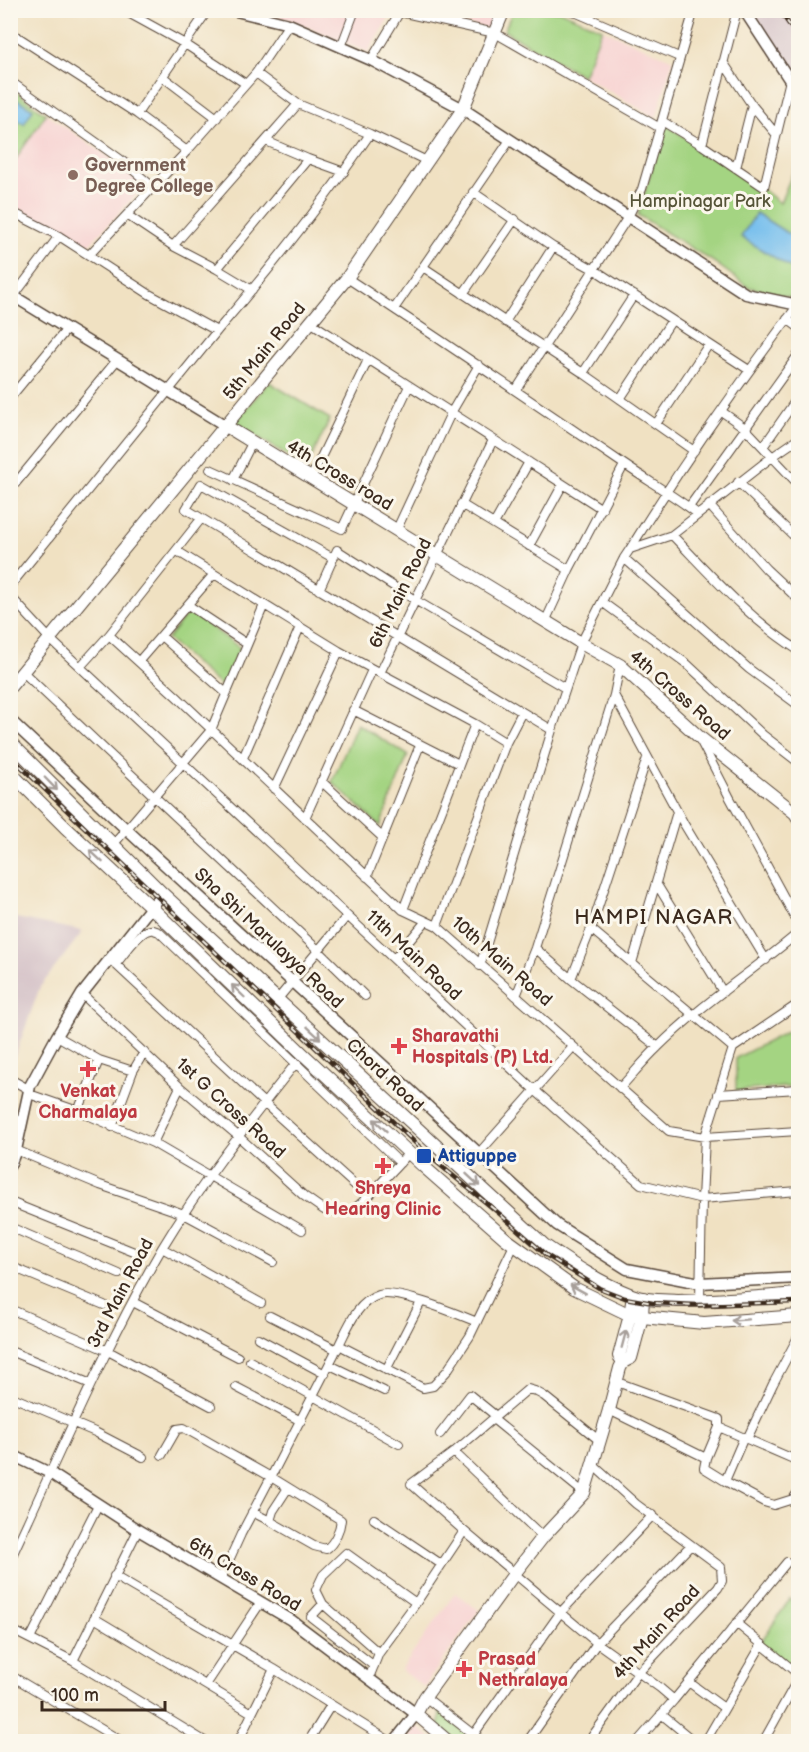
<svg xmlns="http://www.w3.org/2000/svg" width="809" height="1752" font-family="'Balsamiq Sans',sans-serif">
<rect width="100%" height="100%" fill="#fbf7ec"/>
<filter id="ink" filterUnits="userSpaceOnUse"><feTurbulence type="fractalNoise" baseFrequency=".0167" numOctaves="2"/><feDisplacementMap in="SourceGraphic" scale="12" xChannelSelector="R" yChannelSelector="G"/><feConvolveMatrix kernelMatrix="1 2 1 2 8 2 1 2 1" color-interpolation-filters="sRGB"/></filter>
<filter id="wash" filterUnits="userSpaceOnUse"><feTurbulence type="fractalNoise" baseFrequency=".008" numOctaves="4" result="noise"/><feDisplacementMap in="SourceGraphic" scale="24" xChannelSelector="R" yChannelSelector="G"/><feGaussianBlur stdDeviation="1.35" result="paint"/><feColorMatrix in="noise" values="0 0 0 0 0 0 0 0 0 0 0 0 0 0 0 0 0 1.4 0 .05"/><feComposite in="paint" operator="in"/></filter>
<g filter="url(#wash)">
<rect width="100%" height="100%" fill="#f0e1c2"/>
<path fill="#f7d0d0" d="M 254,11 L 393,11 L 368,52 L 290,20 Z
M 410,11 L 496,11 L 489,29 Z
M 602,29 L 673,60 L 656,118 L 583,76 Z
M 46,114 L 147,183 L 87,247 L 11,205 L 11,166 Z
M 455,1593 L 479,1610 L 424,1687 L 401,1670 Z
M 416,1726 L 435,1741 L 404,1741 Z"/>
<path fill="#d2bec5" d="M 752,11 L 798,11 L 798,80 Z
M 11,917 L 83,931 L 40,987 L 11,1067 Z"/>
<path fill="#a4d482" stroke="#707f50" stroke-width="1.5" d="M 513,10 L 560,11 L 602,29 L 583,76 L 504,31 Z
M 11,88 L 46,114 L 11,166 Z
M 665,124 L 764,190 L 780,203 L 798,160 L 798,299 L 748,287 L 714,262 L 638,215 Z
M 269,382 L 330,419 L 307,467 L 234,423 Z
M 189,611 L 240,648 L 222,687 L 167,639 Z
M 357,724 L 408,755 L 380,826 L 332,782 Z
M 798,1026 L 798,1086 L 736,1091 L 736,1058 Z
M 790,1599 L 798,1604 L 798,1673 L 760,1643 Z
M 440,1710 L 480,1741 L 456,1741 L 439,1728 Z"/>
<path fill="#74beed" stroke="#587486" stroke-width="1.5" d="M 10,95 L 33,109 L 24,124 L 11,116 Z
M 756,213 L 798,240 L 798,267 L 796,271 L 741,237 Z"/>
</g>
<g filter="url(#ink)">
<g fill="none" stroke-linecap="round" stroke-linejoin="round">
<g stroke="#564537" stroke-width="10">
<path id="minor" d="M 123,10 L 185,44 L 246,84
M 391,10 L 495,33 L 660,128
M 570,10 L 679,57
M 10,32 L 137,114 L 187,151
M 341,47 L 355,10
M 371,60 L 401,10
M 723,62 L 752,105 L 776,134
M 256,73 L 298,104 L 370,134 L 427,161
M 163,77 L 217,118
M 10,81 L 120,159 L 153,187
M 137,114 L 208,10
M 662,121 L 702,145 L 764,187 L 790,80
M 266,141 L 308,159 L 344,172
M 702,145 L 737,10
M 736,168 L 752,105
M 473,192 L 553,247 L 595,270 L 749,370
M 10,211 L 59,236 L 149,294 L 217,331
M 127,215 L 173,246 L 217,269 L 252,290
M 173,246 L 298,104
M 89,255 L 187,151 L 256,73 L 289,24
M 423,267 L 583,373 L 694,451
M 217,269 L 308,159
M 347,278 C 440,339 531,401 622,463 C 648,481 673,495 698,514
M 463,294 L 515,219
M 10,301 L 59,236
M 394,309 L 510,140
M 787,319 L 798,327
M 310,322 L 602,509
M 505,322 L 553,247
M 583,373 L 634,295
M 516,390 L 628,217 L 642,189 L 694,10
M 10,398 L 67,329
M 620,399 L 672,320
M 721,411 L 745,428 L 798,484
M 656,424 L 709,344
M 763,447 L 798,397
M 210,469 L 342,529 L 409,386
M 311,478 L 368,360
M 233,480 L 252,443
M 738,482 L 798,540
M 10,490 L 117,360
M 461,504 L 569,570
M 709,505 L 766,569 L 798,599
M 689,507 L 798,355
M 494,524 L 529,462
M 396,531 L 451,413 L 479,365
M 672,535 C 712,576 749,619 798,650
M 529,546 L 563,484
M 630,549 C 682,465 738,384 798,305
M 177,551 L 339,651 L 475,724 L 506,743
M 333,558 L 201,484 L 186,509 L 552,730
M 624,558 L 749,669 L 798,705
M 10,586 L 217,331 C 271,268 323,203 370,134
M 319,590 L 337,550 L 415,600 L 565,688
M 10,596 L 50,639 L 80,667 L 529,1085 L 641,1184 L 702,1199 L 798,1191
M 602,602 L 687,664 L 763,735 L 798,762
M 188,605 L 247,644
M 545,622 L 569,570 L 624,465
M 109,635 L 176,696 L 403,910 L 437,926 L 669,1131 L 705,1137 L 798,1131
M 161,636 L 226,693
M 139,661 L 214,574
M 80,667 L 109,635 L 201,519
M 23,672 L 155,797 L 318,950 L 365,996
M 380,673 L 493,440
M 614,695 L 684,824 L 766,960
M 353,710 L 459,764
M 699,738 L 730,798 L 798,923
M 243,758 L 300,627
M 321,781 L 382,837
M 274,789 L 339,651
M 305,818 L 372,670
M 113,845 L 211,730 L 264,605
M 367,877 L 420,745
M 656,883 L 723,992
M 403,910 L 475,724
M 437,926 L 506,743 L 522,712
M 591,929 L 733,1048
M 535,948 L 571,979 L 658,1047
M 394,959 L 426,921
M 113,962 L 264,1103 L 368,1197
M 632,963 L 677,812
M 116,964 C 123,956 139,931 150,930 C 153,929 156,931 159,932 L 400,1163
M 480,966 L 552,730 L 581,643 L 624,558 L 630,549 L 672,535 L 772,457 L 798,439
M 571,979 L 591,929 L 647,758
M 82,994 L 180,1087 L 238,1136 L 304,1196 L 324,1210 L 352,1211 L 368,1197 L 409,1153
M 516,996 L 535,948 L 614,695 L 620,665
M 277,1000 L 347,916
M 57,1036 L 99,1060
M 10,1079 L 30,1090
M 620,1088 C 633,1074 645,1059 658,1047 C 701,1004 752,972 798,933
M 29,1094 L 78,1111 L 153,1143 L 302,1230
M 718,1094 L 798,1089
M 78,1111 L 99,1060 L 133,1071 L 144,1052
M 112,1127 L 133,1071
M 153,1143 L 180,1087
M 16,1150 L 100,1185 L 184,1214 L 273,1262
M 479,1153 L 573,1047
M 10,1202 L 134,1252
M 10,1227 L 119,1274
M 162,1248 L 261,1303
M 10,1266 L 104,1305
M 700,1301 L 702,1199 L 705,1137 L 733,1048 L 798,1004
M 133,1302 L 238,1357
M 10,1309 L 108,1351 L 211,1406
M 270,1316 L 337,1350
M 258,1338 L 325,1374
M 339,1345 C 348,1327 357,1302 379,1295 C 398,1289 457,1314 477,1322
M 10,1351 L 91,1384
M 250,1361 L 399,1444
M 330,1365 L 384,1391
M 386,1370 L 421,1302
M 617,1382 L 719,1419 L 719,1427 L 798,1461
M 236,1387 L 301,1421
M 10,1396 L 95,1432 L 143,1457
M 609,1410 L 706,1458
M 493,1419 L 584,1493
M 719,1427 L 706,1458 L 704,1468 L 725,1481 L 764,1502 L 774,1505 L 793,1499 L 798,1492
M 440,1434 L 470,1395 L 496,1416
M 747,1439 L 773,1384 L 798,1337
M 454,1452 L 543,1537
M 162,1455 L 177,1429 L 184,1428 L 271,1477 L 339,1345 L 423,1388 L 433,1386 L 447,1371 L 470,1336 L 514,1245
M 725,1481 L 744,1437
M 252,1512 L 270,1521 L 273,1511 L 288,1488
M 374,1519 L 441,1564
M 464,1531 L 411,1484 L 454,1452 L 528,1389 L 535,1391 L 544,1396 L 600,1441
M 10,1560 C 59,1455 104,1348 162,1248 C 201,1183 249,1122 296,1063
M 114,1576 L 274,1669 L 391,1742
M 221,1578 L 241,1534 L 271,1477 L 341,1520 C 340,1530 334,1544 326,1549 L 314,1546 L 270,1521
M 323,1604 L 311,1617 L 374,1666
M 94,1618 L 252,1713
M 736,1623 L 798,1674
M 10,1629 L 73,1661 L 206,1742
M 30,1639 L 98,1505
M 379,1653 L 323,1604 L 316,1590 L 323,1575 L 346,1553 L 416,1603
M 73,1661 L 138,1530
M 10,1675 L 123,1742
M 369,1678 L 379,1653 L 416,1603 L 464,1531 L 597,1643 L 660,1688 L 674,1700 L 637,1742
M 690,1683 L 724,1708
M 206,1685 L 261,1602
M 425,1697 L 483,1742
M 674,1700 L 787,1562
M 661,1714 L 695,1742
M 10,1734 L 24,1742
M 474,1734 L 560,1613 L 653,1515
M 238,1742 L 274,1669
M 308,1742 L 331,1705
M 527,1742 L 597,1643 L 691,1545
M 588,1742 L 638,1673 L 718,1588 L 722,1581 L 721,1567 L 636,1504 L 593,1465
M 705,1742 L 762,1644
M 763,1742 L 798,1679"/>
</g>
<g stroke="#564537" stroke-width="13">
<path id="tertiary" d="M 232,10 L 289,24 L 371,60 L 463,109 L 746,294 L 798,305
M 744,10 L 798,93
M 10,294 L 226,426
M 10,720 L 127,830 L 557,1225 L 627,1269 L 700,1283 L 798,1278
M 10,1165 L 16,1150 L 30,1086 L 57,1036 L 82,994 L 151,907 L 163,894
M 10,1454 L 50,1473 L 138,1530 L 291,1620 L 416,1714 L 394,1742"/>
</g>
<g stroke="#564537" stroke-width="14">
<path id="secondary" d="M 226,426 L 581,643 L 620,665 L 698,736 L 795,813 L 798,818
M 10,687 L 347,278 L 463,109 L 504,10
M 623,1362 L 619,1356 L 630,1315 L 633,1296
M 449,1742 L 416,1714 L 425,1697 L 514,1574 L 543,1537 L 584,1493 L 609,1410 L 620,1368 L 623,1362 L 631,1358 L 642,1317 L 643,1298"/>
</g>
<g stroke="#564537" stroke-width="14">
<path id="primary" d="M 10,742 L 163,894 L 544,1245 C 572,1264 600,1283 632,1295 C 647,1301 663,1300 678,1301 C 718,1301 758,1297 798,1294
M 10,772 L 65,827 L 151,907 L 303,1054 L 423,1166 L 506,1239 L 574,1288 L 630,1315 L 642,1317 L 704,1323 L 798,1316"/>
</g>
<use href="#minor" stroke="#fff" stroke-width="8"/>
<use href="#tertiary" stroke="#fff" stroke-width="10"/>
<use href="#secondary" stroke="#fff" stroke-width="12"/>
<use href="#primary" stroke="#fff" stroke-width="12"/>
<g stroke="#3b2a1e" stroke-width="4.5">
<path id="rail" d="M 779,10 L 798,37
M 10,756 L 429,1156 L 501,1215 L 546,1255 L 599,1288 L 625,1298 L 653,1303 L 697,1305 L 798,1302"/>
</g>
<use href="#rail" stroke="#fbf7ec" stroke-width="2" stroke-dasharray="7" stroke-linecap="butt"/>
</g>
<defs><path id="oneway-shaft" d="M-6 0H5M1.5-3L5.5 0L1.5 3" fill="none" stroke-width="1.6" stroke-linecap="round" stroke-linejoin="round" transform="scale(1.5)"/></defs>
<g stroke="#a79f9a">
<use href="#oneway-shaft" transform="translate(51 784) rotate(46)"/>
<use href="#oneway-shaft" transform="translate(96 856) rotate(-137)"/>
<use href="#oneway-shaft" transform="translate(238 991) rotate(-136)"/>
<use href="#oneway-shaft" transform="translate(314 1033) rotate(43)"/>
<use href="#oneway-shaft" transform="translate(380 1125) rotate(-137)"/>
<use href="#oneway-shaft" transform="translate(473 1180) rotate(43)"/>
<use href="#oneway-shaft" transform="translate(578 1289) rotate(-151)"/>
<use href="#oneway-shaft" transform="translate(740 1320) rotate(176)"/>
<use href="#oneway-shaft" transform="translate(624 1339) rotate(-75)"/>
</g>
</g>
<circle fill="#8d6e63" stroke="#fbf7ec" stroke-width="2" cx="73" cy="175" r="6"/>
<g fill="#e0444e" stroke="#fbf7ec" stroke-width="2">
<path d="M396 1037h6v6h6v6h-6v6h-6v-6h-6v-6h6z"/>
<path d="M85 1060h6v6h6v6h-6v6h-6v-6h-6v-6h6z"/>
<path d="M380 1157h6v6h6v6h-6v6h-6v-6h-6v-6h6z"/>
<path d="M461 1660h6v6h6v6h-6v6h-6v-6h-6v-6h6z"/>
</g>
<rect fill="#1a4fb4" stroke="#fbf7ec" stroke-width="2" x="416" y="1148" width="16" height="16" rx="3"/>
<g text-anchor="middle" stroke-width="6" stroke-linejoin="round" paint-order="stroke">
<g font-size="18" font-weight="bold" fill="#785e54" stroke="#fbf7ec" text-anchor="start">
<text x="85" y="171">Government<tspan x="85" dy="21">Degree College</tspan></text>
</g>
<g font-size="18" fill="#555437" stroke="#fbf7ec">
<text x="700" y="207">Hampinagar Park</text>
</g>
<g font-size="18" fill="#3b2a1e" stroke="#fbf7ec">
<text transform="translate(264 351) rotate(-51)" y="6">5th Main Road</text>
<text transform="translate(340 475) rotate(31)" y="6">4th Cross road</text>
<text transform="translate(400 593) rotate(-64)" y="6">6th Main Road</text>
<text transform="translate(680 695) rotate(41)" y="6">4th Cross Road</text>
<text transform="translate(269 938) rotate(43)" y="6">Sha Shi Marulayya Road</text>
<text transform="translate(414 955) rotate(43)" y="6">11th Main Road</text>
<text transform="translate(502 961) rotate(41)" y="6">10th Main Road</text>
<text transform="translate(385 1075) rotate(43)" y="6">Chord Road</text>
<text transform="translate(231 1108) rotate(42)" y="6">1st G Cross Road</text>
<text transform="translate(120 1293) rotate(-62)" y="6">3rd Main Road</text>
<text transform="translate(245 1574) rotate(31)" y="6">6th Cross Road</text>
<text transform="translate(656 1632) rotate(-48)" y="6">4th Main Road</text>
</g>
<g font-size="18" font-weight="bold" fill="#be3a42" stroke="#fbf7ec" text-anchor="start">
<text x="412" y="1042">Sharavathi<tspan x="412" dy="21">Hospitals (P) Ltd.</tspan></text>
<text x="88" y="1097" text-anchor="middle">Venkat<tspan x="88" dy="21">Charmalaya</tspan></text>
<text x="383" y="1194" text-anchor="middle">Shreya<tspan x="383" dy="21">Hearing Clinic</tspan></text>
<text x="478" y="1665">Prasad<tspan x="478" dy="21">Nethralaya</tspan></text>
</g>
<g font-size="18" font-weight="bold" fill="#164399" stroke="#fbf7ec" text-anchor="start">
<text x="438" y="1162">Attiguppe</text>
</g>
<g font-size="21" letter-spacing="1.5" fill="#3b2a1e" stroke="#fbf7ec">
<text x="654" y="924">HAMPI NAGAR</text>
</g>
</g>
<rect width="809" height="1752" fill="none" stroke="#fbf7ec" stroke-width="36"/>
<path d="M42 1701v9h123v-9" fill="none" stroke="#3b2a1e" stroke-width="3"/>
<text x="51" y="1701" font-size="18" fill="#3b2a1e" stroke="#fbf7ec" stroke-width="4.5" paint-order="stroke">100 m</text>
</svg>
